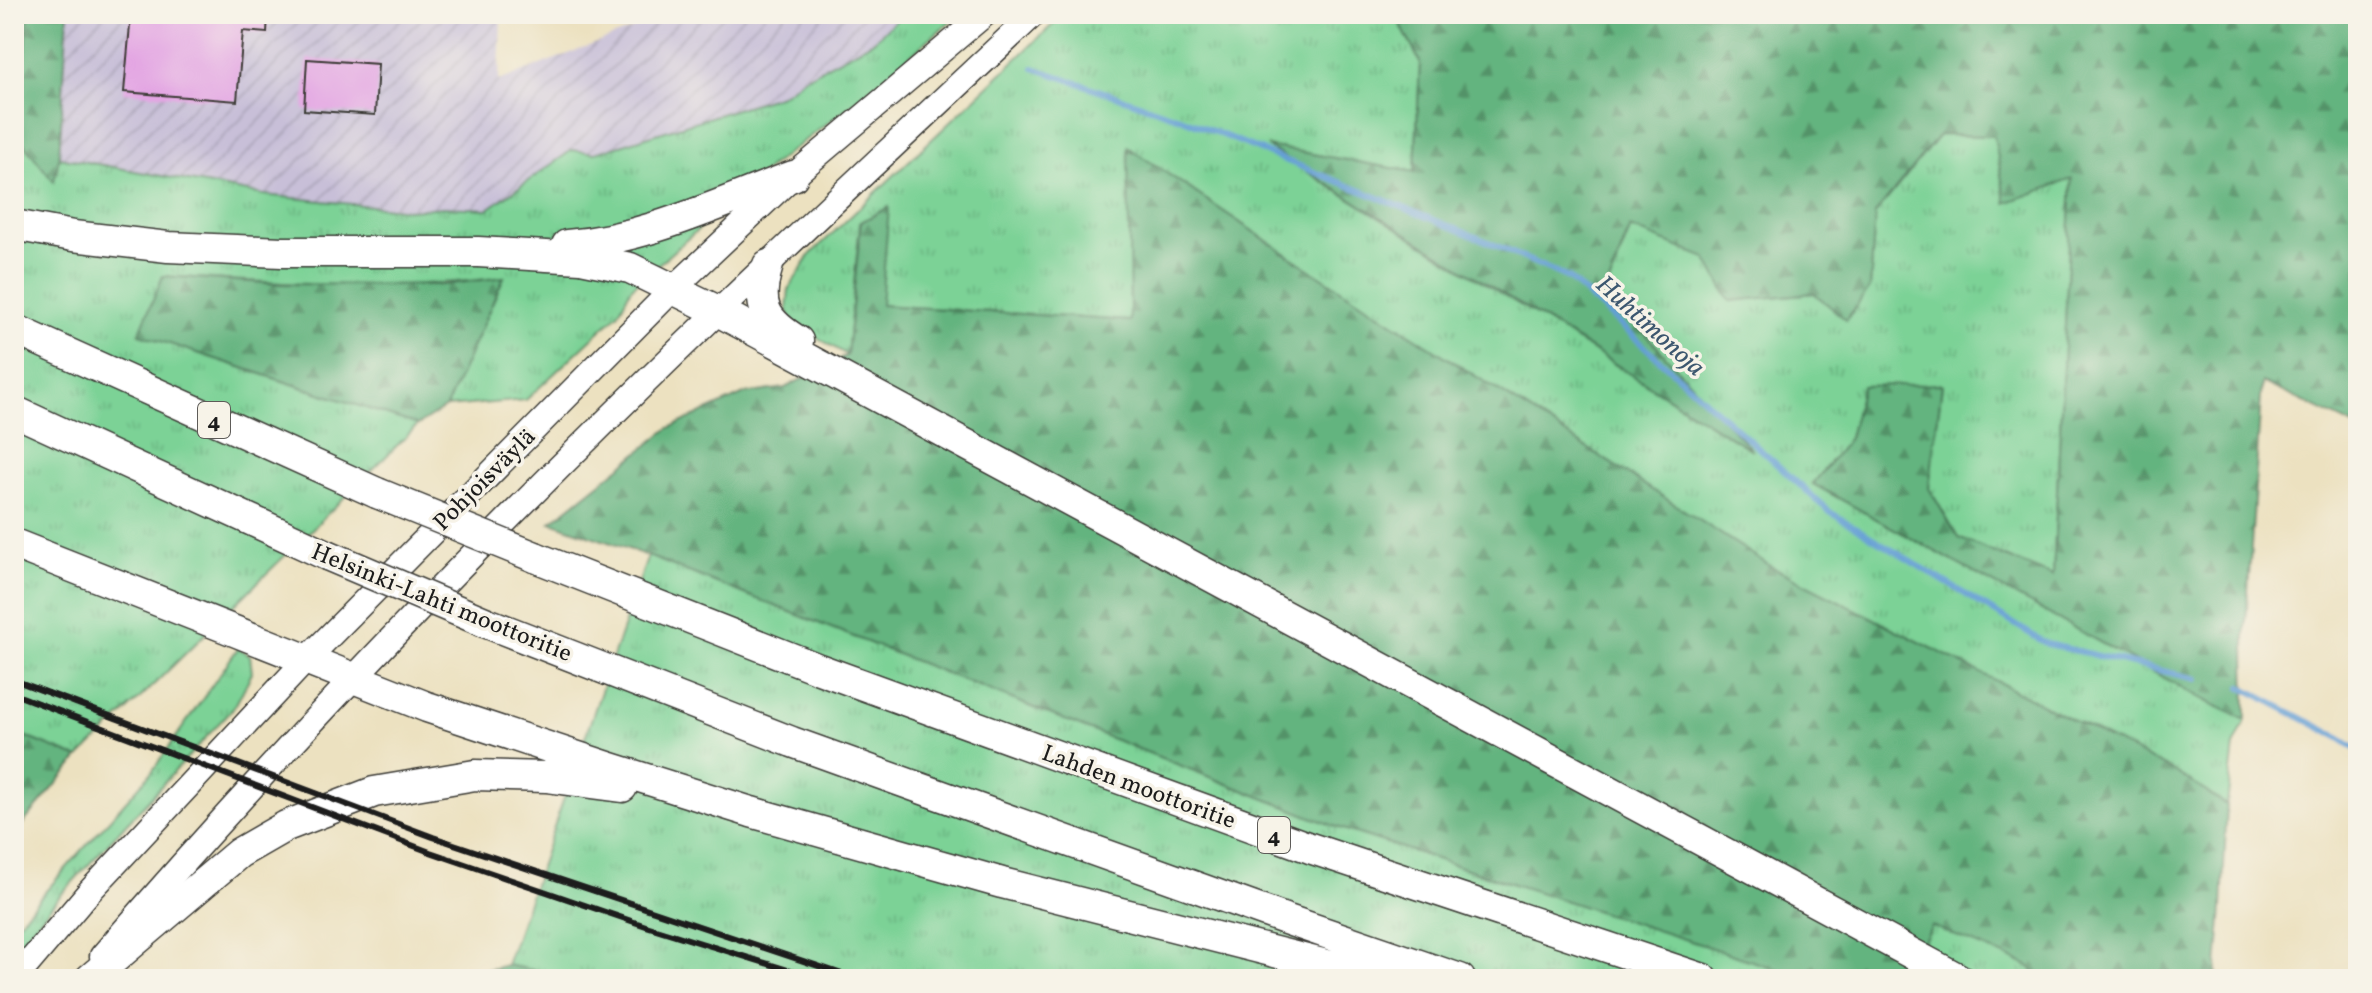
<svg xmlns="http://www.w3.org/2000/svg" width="2372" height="993" font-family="Vollkorn,serif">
<defs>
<pattern id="industrial-furrows" width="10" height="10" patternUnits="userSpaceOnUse" patternTransform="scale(2)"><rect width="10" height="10" fill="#c8bfd8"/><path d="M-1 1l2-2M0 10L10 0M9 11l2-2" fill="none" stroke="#aba4b9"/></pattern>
<pattern id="grass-tufts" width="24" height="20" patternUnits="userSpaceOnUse" patternTransform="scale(2)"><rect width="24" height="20" fill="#7bd296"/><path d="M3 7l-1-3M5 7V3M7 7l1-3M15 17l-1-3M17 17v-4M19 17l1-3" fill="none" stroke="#6ab481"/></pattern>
<pattern id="forest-firs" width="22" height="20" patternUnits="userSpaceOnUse" patternTransform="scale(2)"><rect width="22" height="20" fill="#64b47f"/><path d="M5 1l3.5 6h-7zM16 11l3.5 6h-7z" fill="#529267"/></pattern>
</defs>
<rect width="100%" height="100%" fill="#f7f3e8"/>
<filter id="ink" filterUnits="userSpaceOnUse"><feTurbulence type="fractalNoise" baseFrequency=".0125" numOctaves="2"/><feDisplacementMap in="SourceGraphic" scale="16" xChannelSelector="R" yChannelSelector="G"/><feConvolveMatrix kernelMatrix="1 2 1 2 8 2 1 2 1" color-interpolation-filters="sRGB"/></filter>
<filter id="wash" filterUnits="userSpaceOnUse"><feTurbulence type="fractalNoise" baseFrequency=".006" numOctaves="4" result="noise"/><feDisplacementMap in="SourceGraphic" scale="32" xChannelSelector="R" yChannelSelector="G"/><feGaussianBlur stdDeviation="1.8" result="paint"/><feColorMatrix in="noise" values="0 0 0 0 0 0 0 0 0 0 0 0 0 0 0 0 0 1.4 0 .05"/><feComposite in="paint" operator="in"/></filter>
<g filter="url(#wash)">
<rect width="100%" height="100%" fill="#ece1c0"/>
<path fill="url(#industrial-furrows)" d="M 68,14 L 501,14 L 499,81 L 671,14 L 903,14 L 872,42 L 806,77 L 781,95 L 595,153 L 572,151 L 488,209 L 444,207 L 410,210 L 264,195 L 59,157 Z"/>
<path fill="url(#grass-tufts)" stroke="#4c7759" stroke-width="2" d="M 14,14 L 29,14 L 24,63 L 14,77 Z
M 903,14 L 959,14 L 850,106 L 771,166 L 631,288 L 618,314 L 526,400 L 446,407 L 503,277 C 391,292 276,283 163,276 L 139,334 L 418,425 L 79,758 L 14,732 L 14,131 L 53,181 L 59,157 L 264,195 L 410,210 L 444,207 L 488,209 L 572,150 L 595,153 L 781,95 L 806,77 L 872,42 Z
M 1064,14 L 1395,14 L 1420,62 L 1415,172 L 1269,148 L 1748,448 L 1606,291 L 1631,228 L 1707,258 L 1730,301 L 1870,288 L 1875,214 L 1939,135 L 1994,136 L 2072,179 L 2053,577 L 1958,538 L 1929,488 L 1942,385 L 1862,386 L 1849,438 L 1813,484 L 2208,702 L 2246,720 L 2234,746 L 2227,805 L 2175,772 L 1772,567 L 1300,263 L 1129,148 L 1130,321 L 880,305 L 888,208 L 860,222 L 847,355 L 793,323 L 787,309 L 789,288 L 811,254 Z
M 648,556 L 1337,827 L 1808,979 L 560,979 L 506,965 Z
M 238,648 L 250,655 L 252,673 L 235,706 L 57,899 L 14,950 L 14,927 L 151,773 Z
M 1932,925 L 2029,966 L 2040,979 L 1915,979 L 1908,969 Z"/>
<path fill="url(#forest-firs)" stroke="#40684e" stroke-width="2" d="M 29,14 L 68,14 L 59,157 L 54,182 L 14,131 L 14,77 L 24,63 Z
M 1395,14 L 2358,14 L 2358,428 L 2262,382 L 2245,637 L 2246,720 L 2208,702 L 1813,484 L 1849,438 L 1862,386 L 1942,384 L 1929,488 L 1958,538 L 2053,576 L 2072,179 L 2006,203 L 1994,136 L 1939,135 L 1875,214 L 1870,288 L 1846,320 L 1814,293 L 1730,301 L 1706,258 L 1630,228 L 1606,291 L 1752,450 L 1267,146 L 1415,172 L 1420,62 Z
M 1128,147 L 1300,263 L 1772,567 L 2175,772 L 2227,805 L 2222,909 L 2216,979 L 2040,979 L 2029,966 L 1932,926 L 1908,969 L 1915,979 L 1808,979 L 1337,827 L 648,556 L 551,522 L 669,428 L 744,394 L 785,388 L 847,355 L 861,222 L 889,207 L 881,305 L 1130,321 Z
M 163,276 L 282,284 L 443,285 L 504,277 L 446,407 L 418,425 L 139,334 Z
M 14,732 L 79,758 L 14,834 Z
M 506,965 L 579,979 L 450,979 Z"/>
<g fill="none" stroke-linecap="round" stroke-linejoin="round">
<path stroke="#649fd4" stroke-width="6" d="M 1034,68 L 1183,119 L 1486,241 L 1568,278 L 1830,512 L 2047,644 L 2197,679
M 2242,687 L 2338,737 L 2358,750"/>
</g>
<g id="blocks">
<path fill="#e3a5e3" d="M 131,14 L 268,14 L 267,33 L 243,31 L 237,101 L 124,92 Z
M 307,59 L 378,64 L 375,115 L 304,110 Z"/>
</g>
</g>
<g filter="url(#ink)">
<use href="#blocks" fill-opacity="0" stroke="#3b3a35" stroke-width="2"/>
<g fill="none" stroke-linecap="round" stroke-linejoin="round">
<g stroke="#3b3a35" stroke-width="27">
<path id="secondary" d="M 102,956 C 296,730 505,517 719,311 C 823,211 929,113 1034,14
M 15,979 L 89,892 L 306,660 L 674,288 L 793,176 L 985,14"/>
</g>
<g stroke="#3b3a35" stroke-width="33">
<path id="motorway" d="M 14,225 L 73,236 L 168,247 L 282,252 L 478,252 L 581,258 L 630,268 L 718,311 L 1959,979
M 567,245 C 646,239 719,203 793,176
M 768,265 C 756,304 763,320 798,341
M 14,329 L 377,493
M 14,411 L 327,555
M 14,544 L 427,707 L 608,767 L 751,812 L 1002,883 L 1382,979
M 535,557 L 819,669 L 1310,848 L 1703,979
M 487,623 L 792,742 L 1285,919 L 1460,979
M 90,979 L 239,853 L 286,826 L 374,792 L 475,775 L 546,777 L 622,787"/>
</g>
<use href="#secondary" stroke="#fff" stroke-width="24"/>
<use href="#motorway" stroke="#fff" stroke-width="30"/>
<path stroke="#1c1c1c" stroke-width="6" d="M 14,680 L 433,837 L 857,979
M 14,694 L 430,852 L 646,926 L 817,979"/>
<g stroke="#3b3a35" stroke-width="33" stroke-linecap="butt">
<path id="motorway-bridge" d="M 377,493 L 535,557
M 327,555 L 487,623"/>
</g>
<use href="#motorway-bridge" stroke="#fff" stroke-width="30"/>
</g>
</g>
<g text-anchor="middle" stroke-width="7" stroke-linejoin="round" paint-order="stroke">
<g fill="#f7f3e8" stroke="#5e5c59" stroke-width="2">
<rect x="198" y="402" width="32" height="36" rx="6"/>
<rect x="1258" y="817" width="32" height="36" rx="6"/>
</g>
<g font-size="22" font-weight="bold" fill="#1c1c1c">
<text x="214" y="428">4</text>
<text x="1274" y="843">4</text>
</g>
<g font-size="24" fill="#1c1c1c" stroke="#f7f3e8">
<text transform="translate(484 479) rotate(-45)" y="8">Pohjoisväylä</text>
<text transform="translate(442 602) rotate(22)" y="8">Helsinki-Lahti moottoritie</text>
<text transform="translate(1139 786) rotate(20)" y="8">Lahden moottoritie</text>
</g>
<g font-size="26" font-style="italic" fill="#3c576f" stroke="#f7f3e8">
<text transform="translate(1651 325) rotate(42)" y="9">Huhtimonoja</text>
</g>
</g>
<rect width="2372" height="993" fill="none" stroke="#f7f3e8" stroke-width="48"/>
</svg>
